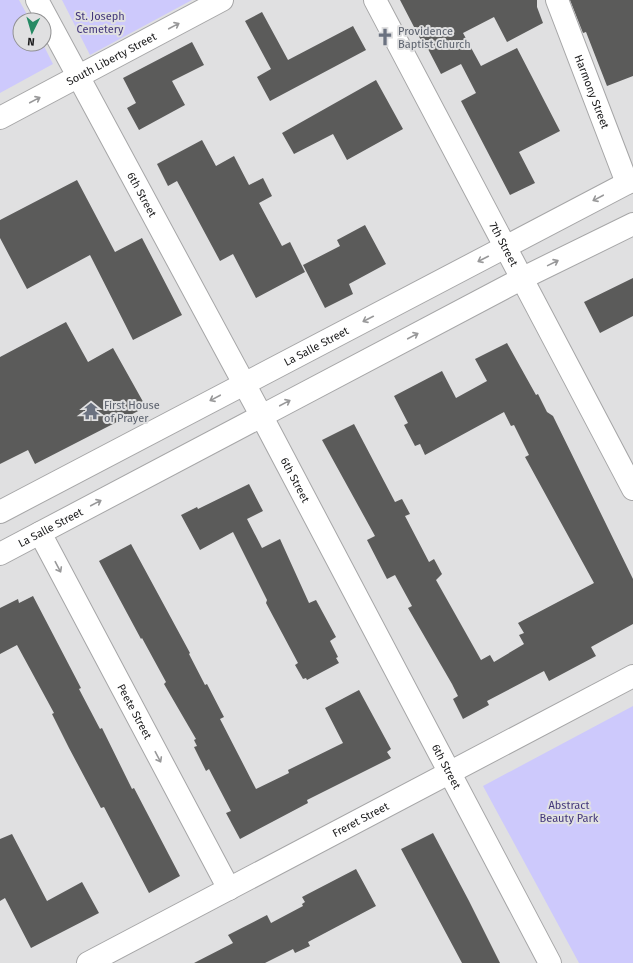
<svg xmlns="http://www.w3.org/2000/svg" width="633" height="963" font-family="'Fira Sans',sans-serif">
<rect width="100%" height="100%" fill="#e0e0e1"/>
<path fill="#cdc9fc" d="M 0,0 L 19,0 L 30,20 L 20,20 L 20,44 L 43,44 L 53,64 L 0,93 Z
M 62,0 L 192,0 L 90,55 Z
M 633,706 L 633,963 L 579,963 L 483,786 Z"/>
<path fill="#5b5b5a" d="M 400,0 L 537,0 L 537,7 L 543,23 L 507,42 L 494,17 L 463,33 L 481,66 L 517,48 L 560,131 L 519,152 L 535,183 L 510,195 L 461,101 L 476,93 L 461,64 L 441,74 L 428,49 L 426,50 Z
M 570,0 L 633,0 L 633,76 L 607,86 L 586,32 L 583,33 Z
M 262,12 L 288,60 L 353,26 L 366,50 L 270,101 L 257,77 L 271,69 L 245,21 Z
M 192,42 L 204,65 L 172,81 L 185,105 L 139,130 L 127,108 L 136,103 L 123,78 Z
M 376,80 L 403,129 L 347,160 L 333,134 L 294,154 L 282,133 Z
M 202,140 L 216,166 L 234,156 L 249,185 L 263,178 L 272,196 L 259,203 L 282,246 L 290,242 L 305,272 L 256,298 L 233,254 L 220,261 L 177,181 L 168,186 L 157,164 Z
M 77,180 L 115,252 L 142,238 L 182,315 L 133,340 L 90,255 L 27,289 L 0,238 L 0,220 Z
M 365,225 L 386,264 L 349,284 L 353,294 L 325,308 L 303,265 L 340,246 L 337,240 Z
M 633,278 L 633,316 L 600,333 L 584,302 Z
M 66,322 L 88,362 L 113,348 L 146,407 L 35,464 L 28,450 L 0,464 L 0,357 Z
M 507,343 L 536,395 L 538,394 L 547,412 L 553,416 L 633,579 L 633,624 L 591,647 L 596,656 L 549,681 L 544,671 L 487,701 L 489,705 L 463,719 L 453,699 L 458,696 L 452,684 L 408,608 L 412,606 L 395,575 L 387,579 L 367,540 L 375,536 L 322,440 L 354,424 L 395,502 L 402,499 L 410,514 L 405,516 L 429,562 L 434,559 L 442,574 L 436,580 L 481,660 L 490,655 L 494,662 L 524,644 L 519,635 L 524,633 L 518,623 L 594,583 L 525,457 L 529,455 L 514,425 L 511,426 L 504,412 L 425,455 L 420,444 L 415,446 L 404,425 L 408,423 L 394,396 L 442,371 L 456,398 L 487,381 L 475,359 Z
M 249,484 L 263,511 L 247,519 L 262,548 L 280,539 L 309,603 L 316,600 L 336,637 L 330,641 L 338,657 L 336,658 L 339,663 L 307,680 L 306,678 L 303,679 L 295,665 L 298,663 L 266,603 L 267,600 L 233,532 L 200,550 L 181,515 L 197,507 L 198,509 Z
M 131,544 L 190,653 L 189,654 L 205,685 L 207,684 L 224,717 L 220,719 L 256,789 L 289,773 L 288,770 L 343,743 L 325,708 L 359,690 L 391,749 L 387,752 L 391,758 L 307,800 L 308,803 L 240,839 L 226,813 L 231,811 L 209,769 L 206,771 L 194,747 L 197,746 L 194,740 L 196,739 L 164,684 L 166,682 L 142,638 L 141,639 L 99,561 Z
M 33,596 L 81,688 L 79,689 L 100,729 L 102,728 L 132,789 L 134,788 L 180,876 L 149,893 L 104,807 L 101,808 L 69,748 L 52,714 L 54,713 L 17,645 L 0,654 L 0,608 L 18,599 L 19,603 Z
M 433,833 L 469,901 L 500,963 L 462,963 L 401,849 Z
M 12,834 L 47,901 L 82,882 L 99,913 L 31,948 L 5,898 L 0,901 L 0,839 Z
M 356,869 L 376,906 L 308,942 L 310,946 L 295,953 L 293,949 L 265,963 L 194,963 L 233,943 L 228,935 L 267,915 L 271,923 L 303,906 L 302,904 L 305,902 L 302,897 Z"/>
<g fill="none" stroke-linecap="round" stroke-linejoin="round">
<g stroke="#a6a6a7" stroke-width="24">
<g id="minor">
<path id="s1" d="M 37,0 L 261,415 L 550,963"/>
<path id="s2" d="M 375,0 L 633,489"/>
<path id="s3" d="M 557,0 L 627,183"/>
<path id="s4" d="M 0,118 L 222,0"/>
<path id="s5" d="M 0,512 L 633,180"/>
<path id="s6" d="M 40,533 L 229,889"/>
<path id="s7" d="M 0,554 L 523,278 L 633,224"/>
<path id="s8" d="M 88,963 L 633,676"/>
</g>
</g>
<use href="#minor" stroke="#fff" stroke-width="22"/>
</g>
<defs><path id="oneway-shaft" d="M-6 0H5M1.5-3L5.5 0L1.5 3" fill="none" stroke-width="1.6" stroke-linecap="round" stroke-linejoin="round"/></defs>
<g stroke="#989899">
<use href="#oneway-shaft" transform="translate(174 26) rotate(-28)"/>
<use href="#oneway-shaft" transform="translate(35 100) rotate(-28)"/>
<use href="#oneway-shaft" transform="translate(598 198) rotate(152)"/>
<use href="#oneway-shaft" transform="translate(483 259) rotate(153)"/>
<use href="#oneway-shaft" transform="translate(553 263) rotate(-26)"/>
<use href="#oneway-shaft" transform="translate(368 319) rotate(153)"/>
<use href="#oneway-shaft" transform="translate(413 336) rotate(-28)"/>
<use href="#oneway-shaft" transform="translate(215 398) rotate(152)"/>
<use href="#oneway-shaft" transform="translate(285 403) rotate(-28)"/>
<use href="#oneway-shaft" transform="translate(96 503) rotate(-28)"/>
<use href="#oneway-shaft" transform="translate(58 567) rotate(62)"/>
<use href="#oneway-shaft" transform="translate(158 757) rotate(62)"/>
</g>
<defs>
<g id="church-bare" transform="scale(1.38)"><path d="M-1.2-6h2.4v3.5h3.3v2.4h-3.3V6h-2.4V-.1h-3.3v-2.4h3.3Z" fill="#6b7280" stroke="#e0e0e1" stroke-width="2.5" paint-order="stroke"/></g>
<g id="temple-bare" transform="scale(1.38)"><path d="M0-6L5-2H3V0L6.5 2.5H4V6H1.5V3h-3V6H-4V2.5H-6.5L-3 0V-2H-5Z" fill="#6b7280" stroke="#e0e0e1" stroke-width="2.5" paint-order="stroke"/></g>
</defs>
<g fill-rule="evenodd">
<use href="#church-bare" x="385" y="37"/>
<use href="#temple-bare" x="91" y="411"/>
</g>
<g text-anchor="middle" stroke-width="4" stroke-linejoin="round" paint-order="stroke">
<g font-size="11" fill="#42367a" stroke="#e0e0e1">
<text x="100" y="20">St. Joseph<tspan x="100" dy="13">Cemetery</tspan></text>
<text x="569" y="809">Abstract<tspan x="569" dy="13">Beauty Park</tspan></text>
</g>
<g font-size="11" fill="#5b616d" stroke="#e0e0e1" text-anchor="start">
<text x="398" y="35">Providence<tspan x="398" dy="13">Baptist Church</tspan></text>
<text x="104" y="409">First House<tspan x="104" dy="13">of Prayer</tspan></text>
</g>
<g font-size="11" fill="#1b1b1c" stroke="#e0e0e1">
<text dy="4" stroke="none"><textPath href="#s4" startOffset="126">South Liberty Street</textPath></text>
<text dy="4" stroke="none"><textPath href="#s3" startOffset="98">Harmony Street</textPath></text>
<text dy="4" stroke="none"><textPath href="#s1" startOffset="221">6th Street</textPath></text>
<text dy="4" stroke="none"><textPath href="#s2" startOffset="276">7th Street</textPath></text>
<text dy="4" stroke="none"><textPath href="#s5" startOffset="357">La Salle Street</textPath></text>
<text dy="4" stroke="none"><textPath href="#s1" startOffset="545">6th Street</textPath></text>
<text dy="4" stroke="none"><textPath href="#s7" startOffset="57">La Salle Street</textPath></text>
<text dy="4" stroke="none"><textPath href="#s6" startOffset="202">Peete Street</textPath></text>
<text dy="4" stroke="none"><textPath href="#s1" startOffset="869">6th Street</textPath></text>
<text dy="4" stroke="none"><textPath href="#s8" startOffset="308">Freret Street</textPath></text>
</g>
</g>
<g transform="translate(32 32) rotate(185)"><circle r="19" fill="#e0e0e1" stroke="#919192"/>
<path d="M0-3L7 15L0 10L-7 15Z" fill="#268a64"/>
<text y="-6" font-size="11" font-weight="bold" text-anchor="middle" fill="#1b1b1c">N</text>
</g>
</svg>
